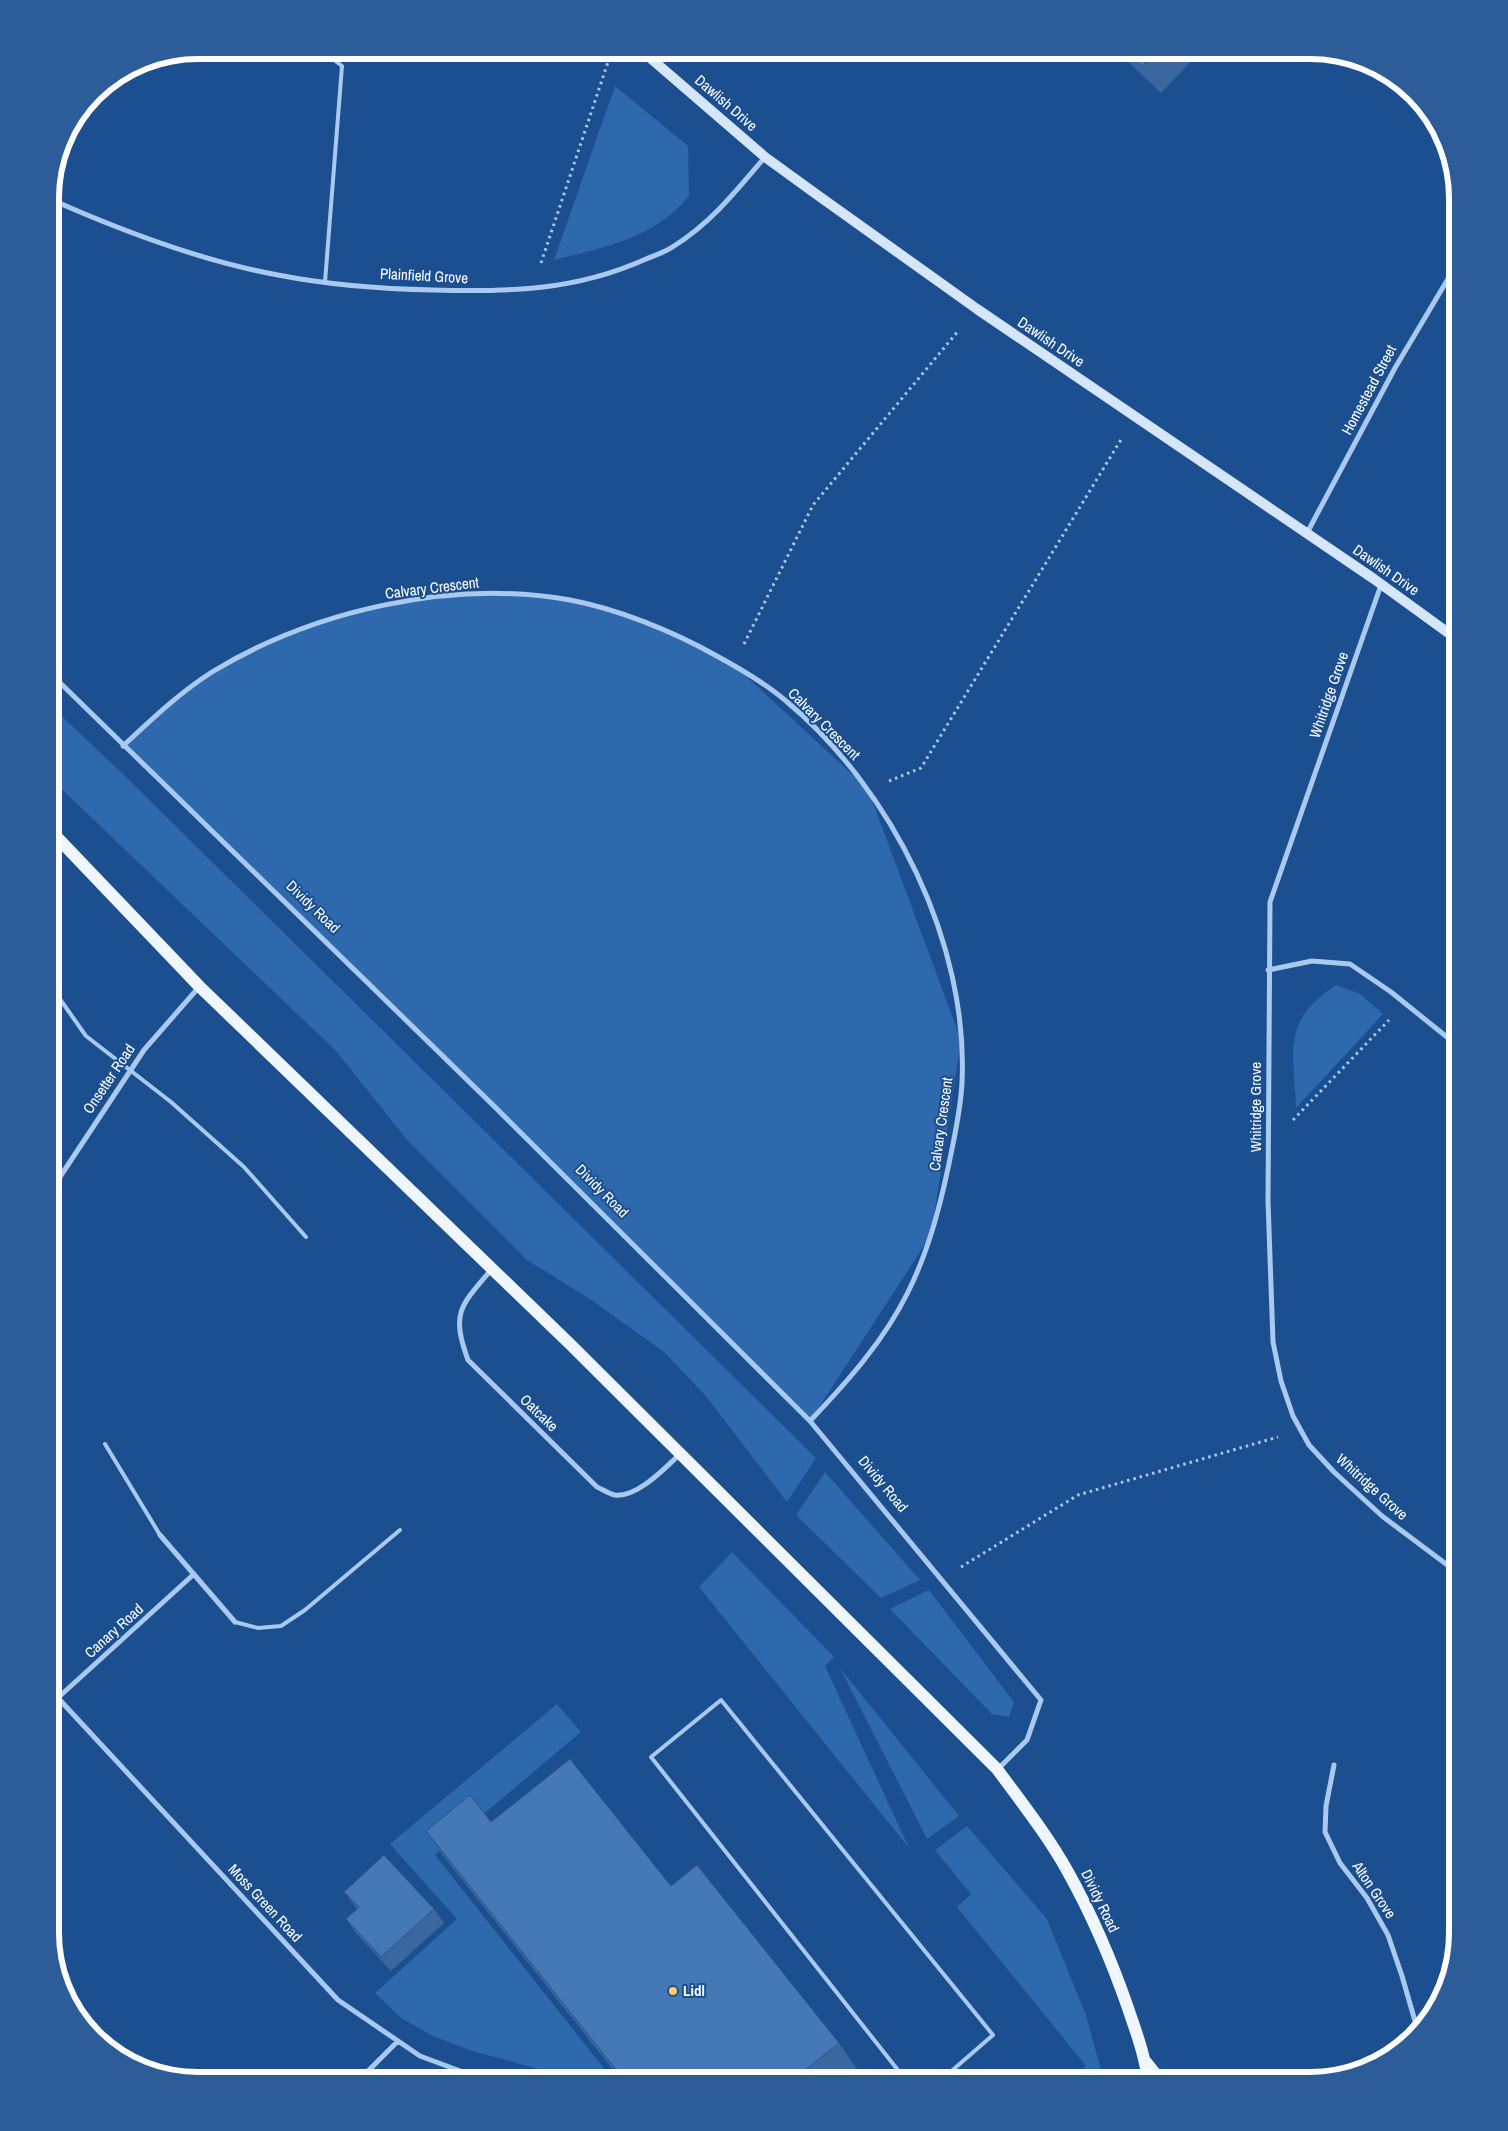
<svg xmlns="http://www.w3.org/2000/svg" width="1508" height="2131" font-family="'Archivo Narrow',sans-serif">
<rect width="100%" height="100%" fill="#1b4f8f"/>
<path fill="#2e69ad" d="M 615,86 L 688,146 L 689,196 C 654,239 605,247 554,260 Z
M 517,593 L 573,601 L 643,621 L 734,665 L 868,789 L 961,1040 L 931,1235 L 810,1421 L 123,746 C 138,733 152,717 167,705 C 248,639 354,605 457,594 C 477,592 497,594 517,593 Z
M 50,705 L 125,776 L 816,1458 L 787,1502 L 705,1395 L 664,1352 L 590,1299 L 527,1260 L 408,1141 L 336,1051 L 50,778 Z
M 1336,985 L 1360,994 L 1383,1014 L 1296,1108 C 1294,1050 1281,1021 1336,985 Z
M 825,1472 L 920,1580 L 881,1598 L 796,1515 Z
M 732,1552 L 834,1657 L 825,1666 L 909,1848 L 699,1587 Z
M 929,1590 L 1014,1702 L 1009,1717 L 992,1714 L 890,1609 Z
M 840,1668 L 959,1816 L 927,1839 Z
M 557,1704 L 581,1732 L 435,1855 L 614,2081 L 584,2081 L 472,2051 L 433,2036 L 401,2018 L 375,1993 L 457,1919 L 390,1844 Z
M 967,1826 L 1047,1919 L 1086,2015 L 1104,2081 L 1068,2081 L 1086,2066 L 957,1907 L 971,1894 L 935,1850 Z"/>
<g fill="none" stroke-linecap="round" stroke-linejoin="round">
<path stroke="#a9c9ee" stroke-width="3" stroke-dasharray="2.5 4" stroke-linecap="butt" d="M 541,263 L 612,50
M 744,644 L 813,505 L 959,330
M 889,781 L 921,768 L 1122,438
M 1293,1120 L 1389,1020
M 961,1567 L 1078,1495 L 1278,1437"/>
<path stroke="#a9c9ee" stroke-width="4" d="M 321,50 L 342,66 L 325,282
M 50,985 L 86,1036 L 171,1102 L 244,1167 L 306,1237
M 50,1433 L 51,1433
M 105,1444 L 160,1535
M 235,1622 L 258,1628 L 281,1626 L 305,1610 L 400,1530
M 902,2081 L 901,2074 L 651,1757 L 721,1700 L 993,2035 L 940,2081"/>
<path stroke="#a9c9ee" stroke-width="5" d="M 50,199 C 122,231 201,261 278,275 C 329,285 382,289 433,290 C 509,292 575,291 646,259 C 655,255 666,252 674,246 C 711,223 737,190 765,157
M 1307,533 L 1395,368 L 1458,262
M 1381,585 L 1270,902 L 1268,1201 L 1273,1342 L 1281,1381 L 1293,1416 L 1309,1445 L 1334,1472 L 1382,1516 L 1458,1573
M 50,673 L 493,1105 L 810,1421 L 1041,1700 L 1027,1740 L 998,1769
M 123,746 C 151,720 179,693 212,672 C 314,610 452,579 570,600 C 618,609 672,631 715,655 C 739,668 765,683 786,701 C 892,789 969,944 962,1083 C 961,1103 957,1124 953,1144 C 943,1195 931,1246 908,1292 C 884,1341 847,1382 810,1421
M 1268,970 L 1312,961 L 1350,964 L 1391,992 L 1458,1046
M 50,1192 L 144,1050 L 199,987
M 491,1270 C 460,1306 451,1313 468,1360 L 597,1487 C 602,1489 609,1494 615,1495 C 637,1498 665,1468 680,1454
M 160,1535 L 235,1622
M 58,1698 L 338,2000 L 420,2056 L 487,2081
M 50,1705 L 194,1574
M 1334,1765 L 1326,1806 L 1325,1832 L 1340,1863 L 1367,1898 L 1388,1935 L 1402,1976 L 1417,2028
M 358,2081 L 398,2041"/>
<path stroke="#d6e6fa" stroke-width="10" d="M 641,50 L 765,157 L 816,194 L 977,309 L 1374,579 L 1458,640"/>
<path stroke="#f0f6ff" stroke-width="12" d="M 50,830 L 199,986 L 571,1345 L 997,1769 C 1022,1803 1048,1836 1068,1872 C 1092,1915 1112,1962 1128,2008 C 1136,2032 1145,2055 1148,2081
M 1146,2062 L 1161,2081"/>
</g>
<path fill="#3a679d" d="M 1116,50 L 1202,50 L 1161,93 Z
M 426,1831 L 671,1886 L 839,2043 L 857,2069 L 843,2081 L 622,2081 L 444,1857 Z
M 344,1892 L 434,1909 L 444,1923 L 391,1971 L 356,1933 L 346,1919 L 357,1909 Z"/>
<path fill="#4478b7" stroke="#305480" d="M 1125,50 L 1158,50 L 1142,66 Z
M 570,1759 L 671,1886 L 697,1865 L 839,2043 L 791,2081 L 625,2081 L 426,1831 L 470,1795 L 491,1822 Z
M 384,1855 L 434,1909 L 381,1957 L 346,1919 L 359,1907 L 344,1892 Z"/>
<circle fill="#ffd166" stroke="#1b4f8f" stroke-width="2" cx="673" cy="1991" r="5"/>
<g text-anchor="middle" stroke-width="4" stroke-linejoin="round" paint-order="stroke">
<g font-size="15" fill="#fff" stroke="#1b4f8f">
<text transform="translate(726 103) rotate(41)" y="5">Dawlish Drive</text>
<text transform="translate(424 276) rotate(3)" y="5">Plainfield Grove</text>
<text transform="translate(1051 342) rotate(34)" y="5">Dawlish Drive</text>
<text transform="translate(1369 390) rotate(-62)" y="5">Homestead Street</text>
<text transform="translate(1386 570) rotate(35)" y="5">Dawlish Drive</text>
<text transform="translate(432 588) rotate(-7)" y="5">Calvary Crescent</text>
<text transform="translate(1329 695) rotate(-71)" y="5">Whitridge Grove</text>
<text transform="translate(824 724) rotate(45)" y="5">Calvary Crescent</text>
<text transform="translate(313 907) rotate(44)" y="5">Dividy Road</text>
<text transform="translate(109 1079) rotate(-56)" y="5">Onsetter Road</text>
<text transform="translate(1256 1107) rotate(-90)" y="5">Whitridge Grove</text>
<text transform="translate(941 1124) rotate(-82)" y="5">Calvary Crescent</text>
<text transform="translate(602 1191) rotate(45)" y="5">Dividy Road</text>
<text transform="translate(539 1413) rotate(44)" y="5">Oatcake</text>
<text transform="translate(883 1484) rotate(50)" y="5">Dividy Road</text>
<text transform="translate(1372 1487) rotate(42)" y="5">Whitridge Grove</text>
<text transform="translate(114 1631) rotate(-42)" y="5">Canary Road</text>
<text transform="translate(1374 1890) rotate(56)" y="5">Alton Grove</text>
<text transform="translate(1100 1901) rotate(64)" y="5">Dividy Road</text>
<text transform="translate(265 1903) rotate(47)" y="5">Moss Green Road</text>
</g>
<g font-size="15" font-weight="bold" fill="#fff" stroke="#1b4f8f" text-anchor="start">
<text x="683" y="1996">Lidl</text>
</g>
</g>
<path d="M0 0H1508V2131H0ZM198 59H1310A139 139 0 0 1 1449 198V1933A139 139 0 0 1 1310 2072H198A139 139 0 0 1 59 1933V198A139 139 0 0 1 198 59Z" fill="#2d5d98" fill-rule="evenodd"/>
<path fill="none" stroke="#fff" stroke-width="6" d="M198 59H1310A139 139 0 0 1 1449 198V1933A139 139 0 0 1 1310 2072H198A139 139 0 0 1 59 1933V198A139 139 0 0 1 198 59Z"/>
</svg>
